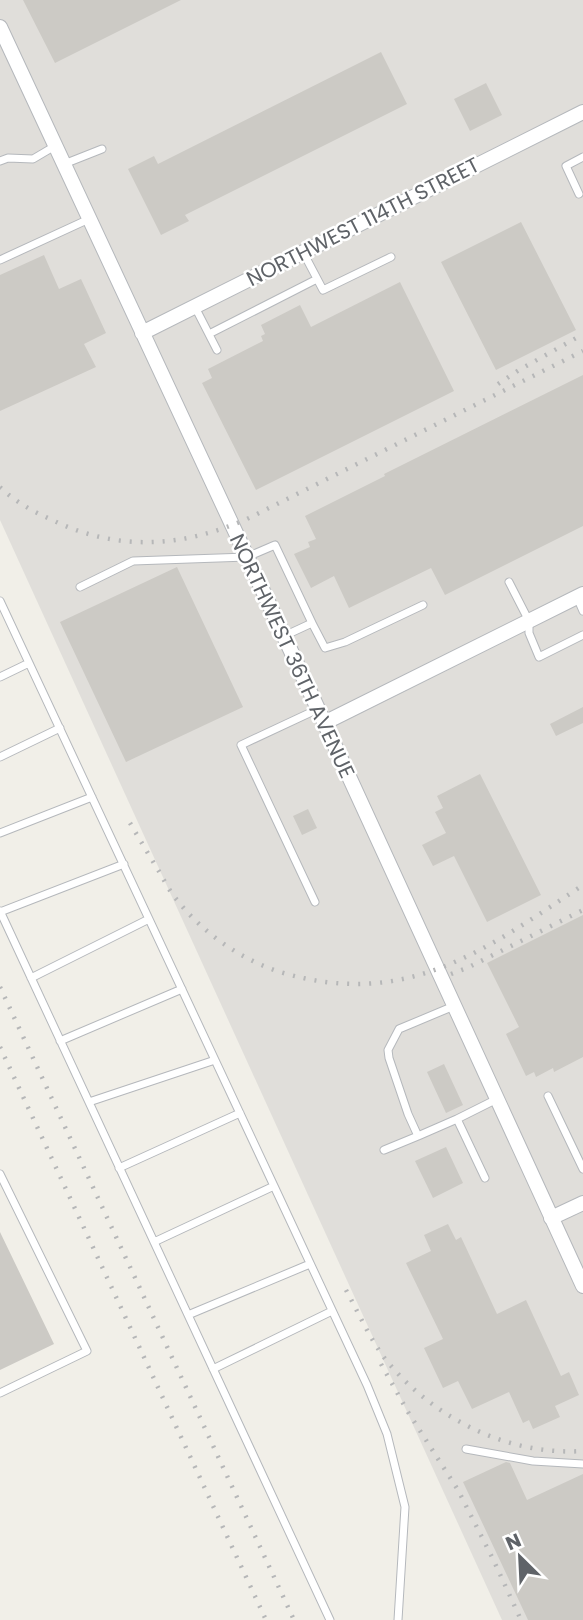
<svg xmlns="http://www.w3.org/2000/svg" width="583" height="1620" font-family="Poppins,sans-serif">
<rect width="100%" height="100%" fill="#f1efe8"/>
<path fill="#e0deda" d="M 0,0 L 583,0 L 583,1620 L 502,1620 L 0,520 Z"/>
<path fill="#cccac5" d="M 23,0 L 181,0 L 55,63 Z
M 381,52 L 407,104 L 185,215 L 189,221 L 161,235 L 128,169 L 154,156 L 158,164 Z
M 486,83 L 502,115 L 470,131 L 454,99 Z
M 521,222 L 576,330 L 496,370 L 441,262 Z
M 44,255 L 59,289 L 81,279 L 106,333 L 84,344 L 96,367 L 0,411 L 0,275 Z
M 400,282 L 454,391 L 256,490 L 202,383 L 212,378 L 208,369 L 263,341 L 261,336 L 265,334 L 261,325 L 300,305 L 311,327 Z
M 583,375 L 583,526 L 445,595 L 431,568 L 349,608 L 334,576 L 311,588 L 294,554 L 310,547 L 308,542 L 316,539 L 305,516 L 385,476 L 384,474 Z
M 177,567 L 243,707 L 126,762 L 60,622 Z
M 583,707 L 583,723 L 556,736 L 550,724 Z
M 480,774 L 541,895 L 487,922 L 454,856 L 433,866 L 422,845 L 446,833 L 435,812 L 443,808 L 437,796 Z
M 308,809 L 317,828 L 302,835 L 293,816 Z
M 583,915 L 583,1057 L 554,1072 L 553,1068 L 536,1077 L 534,1072 L 526,1076 L 506,1034 L 519,1027 L 487,963 Z
M 444,1064 L 463,1105 L 446,1113 L 427,1072 Z
M 446,1147 L 463,1183 L 433,1198 L 415,1161 Z
M 448,1224 L 456,1240 L 461,1237 L 497,1314 L 526,1300 L 561,1376 L 569,1372 L 579,1395 L 555,1406 L 560,1417 L 533,1429 L 529,1420 L 523,1423 L 509,1392 L 472,1409 L 458,1381 L 443,1388 L 424,1348 L 443,1339 L 406,1263 L 431,1251 L 424,1235 Z
M 0,1232 L 54,1344 L 0,1370 Z
M 506,1462 L 510,1463 L 527,1500 L 583,1474 L 583,1620 L 528,1620 L 463,1482 Z"/>
<g fill="none" stroke-linecap="round" stroke-linejoin="round">
<g stroke="#b5b8bc" stroke-width="9">
<path id="service" d="M 0,161 L 8,158 L 33,159 L 55,146
M 64,164 L 102,149
M 579,194 L 566,166 L 583,157
M 303,252 L 323,290 L 391,257
M 0,260 L 89,219
M 195,307 L 217,350
M 209,334 L 317,279
M 509,582 L 529,621 L 529,633 L 539,657 L 583,635
M 80,587 L 133,561 L 247,557 L 275,545 L 312,623
M 577,597 L 583,611
M 0,601 L 274,1186 L 367,1385 L 387,1434 L 405,1507 L 398,1620
M 284,636 L 312,623 L 325,648 L 345,642 L 423,605
M 0,677 L 29,663
M 0,757 L 60,728
M 0,833 L 92,797
M 315,902 L 241,745 L 318,709
M 0,911 L 330,1620
M 0,912 L 124,864
M 31,978 L 149,919
M 454,1006 L 399,1029 L 388,1050 L 389,1058 L 408,1114 L 418,1136 L 457,1119
M 60,1041 L 182,989
M 548,1096 L 583,1169
M 89,1102 L 215,1060
M 384,1150 L 418,1136
M 119,1168 L 240,1113
M 0,1174 L 87,1351 L 0,1393
M 485,1178 L 457,1119 L 497,1099
M 154,1242 L 274,1186
M 188,1315 L 310,1264
M 213,1369 L 332,1311
M 466,1449 L 533,1461 L 583,1464"/>
</g>
<g stroke="#b5b8bc" stroke-width="16">
<path id="minor" d="M 0,27 L 318,709 L 583,1286
M 142,333 L 583,112
M 324,723 L 583,594
M 551,1218 L 583,1203"/>
</g>
<use href="#service" stroke="#fff" stroke-width="7"/>
<use href="#minor" stroke="#fff" stroke-width="14"/>
<path stroke="#b6b7b8" stroke-width="4.5" stroke-dasharray="2 9" stroke-linecap="butt" d="M 498,384 L 519,370 L 578,337
M 0,487 C 14,501 32,511 50,519 C 117,552 182,548 249,518 L 583,351
M 130,823 C 140,840 150,857 160,873 C 165,882 170,892 177,900 C 203,933 240,959 280,972 C 405,1010 484,951 583,885
M 451,974 L 467,968 L 583,910
M 0,987 L 294,1620
M 0,1047 L 266,1620
M 346,1290 C 359,1314 370,1339 386,1360 C 433,1418 508,1456 583,1451
M 381,1364 L 408,1412 L 458,1490 L 493,1559 L 521,1620"/>
</g>
<g text-anchor="middle" stroke-width="5" stroke-linejoin="round" paint-order="stroke">
<g font-size="21" fill="#5f6368" stroke="#fff">
<text transform="translate(363 222) rotate(-27)" y="7">NORTHWEST 114TH STREET</text>
<text transform="translate(292 656) rotate(65)" y="7">NORTHWEST 36TH AVENUE</text>
</g>
</g>
<g transform="translate(520 1557) rotate(336)" stroke="#ffffff" stroke-width="5" paint-order="stroke">
<path d="M0-5L12 26L0 18L-12 26Z" fill="#5f6368"/>
<text y="-10" font-size="19" font-weight="bold" text-anchor="middle" fill="#5f6368">N</text>
</g>
</svg>
